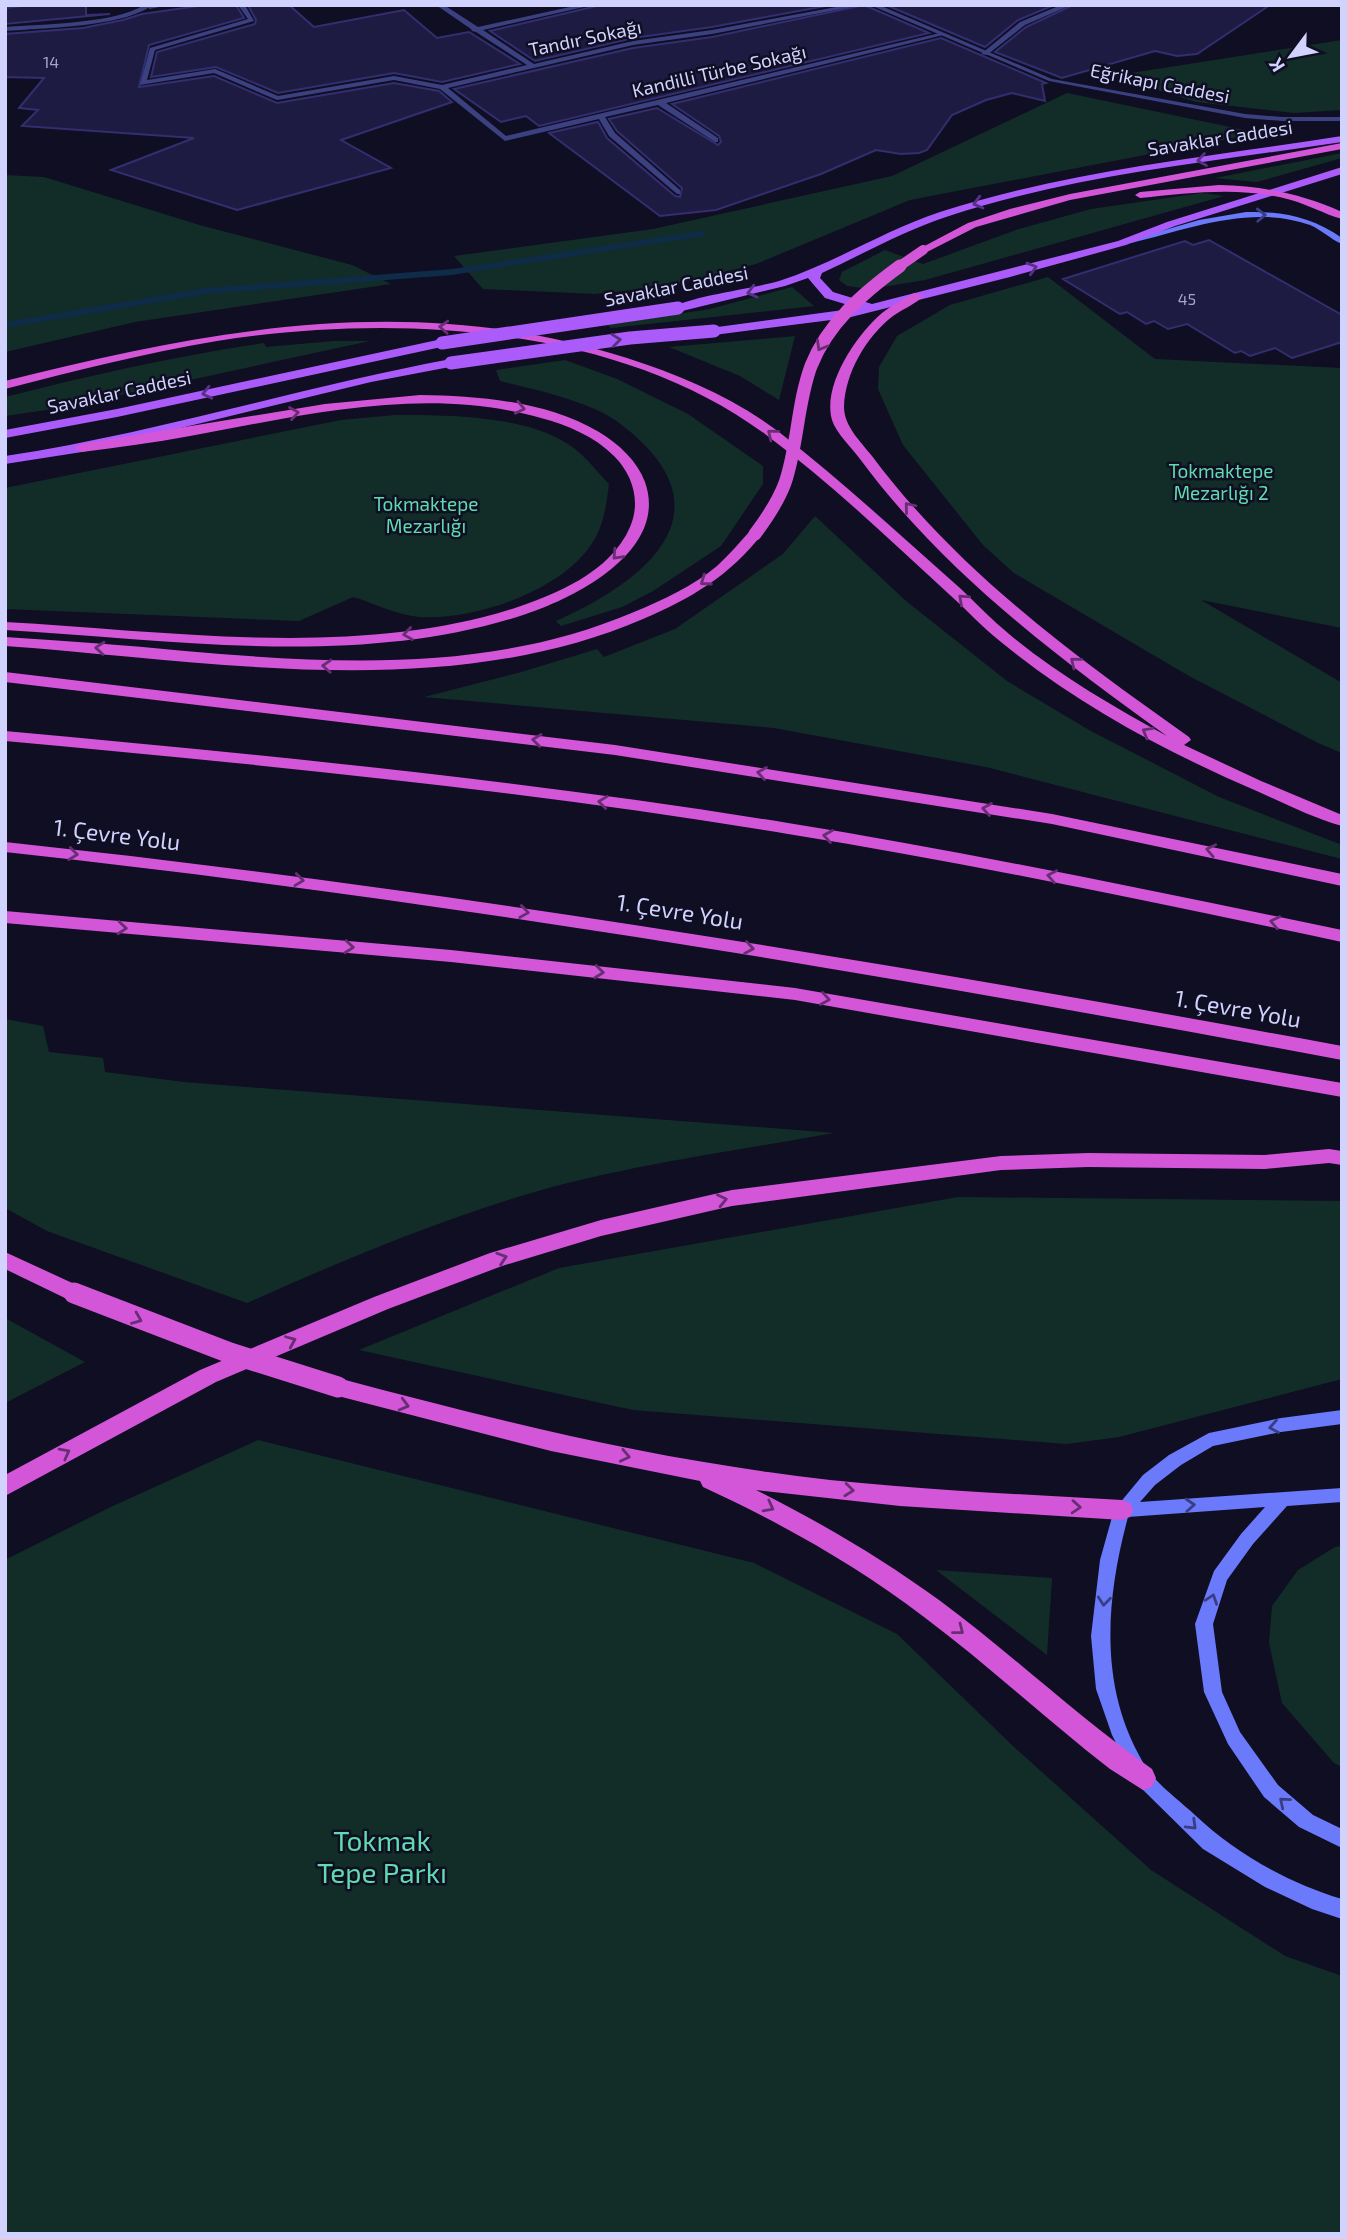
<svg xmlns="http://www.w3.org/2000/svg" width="1347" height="2239" font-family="'Exo 2',sans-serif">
<rect width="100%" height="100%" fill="#100e23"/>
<path fill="#122d28" d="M 1342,40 L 1342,110 L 1294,113 L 1196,102 L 1112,76 Z
M 1067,93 L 1259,133 L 910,200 L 756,264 L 671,286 L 595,294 L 483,289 L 454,256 L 653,229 L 892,176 Z
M 1342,153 L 1342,158 L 1257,182 L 1215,178 Z
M 5,175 L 44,177 L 203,226 L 352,265 L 391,284 L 135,322 L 5,352 Z
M 1202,193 L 1224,196 L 925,280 L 870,289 L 847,286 L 839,280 L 842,272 L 885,250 L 923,264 L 1019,229 L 1091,209 Z
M 1048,277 L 1155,359 L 1342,368 L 1342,628 L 1201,600 L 1342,683 L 1342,753 L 1318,743 L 1189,676 L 1014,573 L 983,545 L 903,445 L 878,389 L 879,367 L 897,336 L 950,305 Z
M 792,287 L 814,306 L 611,328 L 608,325 L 710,309 Z
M 795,336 L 779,400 L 740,376 L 669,347 Z
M 334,341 L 370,341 L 60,408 L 5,416 L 5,397 C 91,375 176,356 264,343 L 266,347 Z
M 565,360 L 617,379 L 688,414 L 763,466 L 763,484 L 721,546 L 653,591 L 622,607 L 561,626 L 556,621 C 622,592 720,531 651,452 C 637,436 617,419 597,410 C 566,396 533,389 500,381 L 496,370 Z
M 395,415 C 449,415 531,415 575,449 C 588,459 598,473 609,484 C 606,508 603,530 588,549 C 555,593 473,620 420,617 C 399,616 374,603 353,597 L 299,621 L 5,609 L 5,488 L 341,420 Z
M 815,516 L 906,601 L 1007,681 L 1089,730 L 1219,797 L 1342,845 L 1342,859 L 986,767 L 774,728 L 424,697 L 518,673 L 597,649 L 604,657 L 675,629 L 783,554 Z
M 5,1019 L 43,1026 L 49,1052 L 103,1058 L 105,1072 L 184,1082 L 834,1133 C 724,1153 611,1167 505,1201 C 417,1229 332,1265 247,1303 L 47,1231 L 5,1208 Z
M 958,1197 L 1342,1201 L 1342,1379 L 1119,1437 L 1067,1444 L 633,1410 L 359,1350 L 559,1268 Z
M 5,1318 L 85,1362 L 5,1403 Z
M 258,1440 L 754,1563 L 897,1634 L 1014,1747 L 1151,1870 L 1285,1956 L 1342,1976 L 1342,2234 L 5,2234 L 5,1560 L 113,1506 Z
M 1342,1546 L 1342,1767 L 1334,1763 L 1282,1703 L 1269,1643 L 1272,1606 L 1298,1570 L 1335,1547 Z
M 936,1570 L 1052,1578 L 1047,1655 Z"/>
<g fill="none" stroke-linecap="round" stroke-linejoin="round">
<path fill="#0e2b47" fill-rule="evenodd" d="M 701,231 L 706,234 L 705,236 L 452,275 L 206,294 L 5,328 L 5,322 L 206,288 L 452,269 Z"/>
</g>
<path fill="#1e1b43" stroke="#332e6f" stroke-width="2" d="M 30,5 L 86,5 L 86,15 L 110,14 L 5,24 L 5,8 Z
M 205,5 L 236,5 L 244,18 L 149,45 L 139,87 L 214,76 L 277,103 L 394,83 L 439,91 L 452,102 L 341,140 L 391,168 L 237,210 L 111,170 L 194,138 L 22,126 L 38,110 L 19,108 L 44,78 L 5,77 L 5,34 L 83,28 L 123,20 L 142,14 Z
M 248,5 L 289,5 L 314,27 L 404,10 L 437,38 L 469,32 L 520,64 L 442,82 L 394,73 L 278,93 L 216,67 L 151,77 L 157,52 L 255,24 L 256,20 Z
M 601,5 L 831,5 L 712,27 L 633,38 L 535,61 L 490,31 Z
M 864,5 L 929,33 L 539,126 L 526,116 L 501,122 L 454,89 L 633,48 L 712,37 Z
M 886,5 L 1054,5 L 1018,20 L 985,47 Z
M 1073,5 L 1270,5 L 1197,54 L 1177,56 L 1155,51 L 1062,78 L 995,52 L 1026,27 Z
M 941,38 L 1046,83 L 1042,84 L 1045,101 L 1012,93 L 986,100 L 952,115 L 927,150 L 919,153 L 901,154 L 876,150 L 821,174 L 716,210 L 660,216 L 549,133 L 598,122 L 607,138 L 675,196 L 680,197 L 682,188 L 617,131 L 609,119 L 657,108 L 718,145 L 721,142 L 719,136 L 672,104 Z
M 1209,240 L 1342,315 L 1342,342 L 1292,358 L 1275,348 L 1250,356 L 1241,351 L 1235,353 L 1187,324 L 1168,329 L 1154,321 L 1146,324 L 1127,312 L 1120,314 L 1063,279 L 1185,241 L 1193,245 Z"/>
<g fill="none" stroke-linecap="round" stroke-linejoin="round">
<path fill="#3b4081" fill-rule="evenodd" d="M 149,5 L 168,5 L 150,9 L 147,7 Z
M 238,5 L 245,5 L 254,21 L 155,50 L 147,80 L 215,69 L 278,96 L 394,76 L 442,85 L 527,65 L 476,32 L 472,31 L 471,29 L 436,5 L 444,5 L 478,27 L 579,5 L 593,5 L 483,30 L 534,64 L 633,41 L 712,30 L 847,5 L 862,5 L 712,34 L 633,45 L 448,88 L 506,136 L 940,33 L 943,35 L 666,103 L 718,138 L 718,142 L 715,142 L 658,105 L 605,117 L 615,133 L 680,190 L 680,194 L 677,194 L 609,136 L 599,119 L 505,141 L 440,89 L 394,80 L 277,100 L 214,73 L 140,85 L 150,48 L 248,19 Z
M 1061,5 L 1071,5 L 1025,25 L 987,55 L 981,54 L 1020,22 Z"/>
<path fill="#3b4081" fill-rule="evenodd" d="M 144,5 L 152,5 C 125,27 42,28 5,31 L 5,27 C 41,24 115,24 144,5 Z
M 870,5 L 879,5 L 1052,79 L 1245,114 L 1282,117 L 1342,117 L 1342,121 L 1282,121 L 1245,118 L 1049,81 Z"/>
<path fill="#6b79fb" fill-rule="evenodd" d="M 1246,212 C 1282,211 1312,217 1342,238 L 1342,244 C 1330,239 1322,230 1310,225 C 1251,204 1189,229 1131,243 L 1127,241 L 1199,220 Z
M 1342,1410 L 1342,1424 L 1281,1432 L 1213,1446 L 1181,1465 L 1155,1485 L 1140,1502 L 1342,1488 L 1342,1502 L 1287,1506 L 1253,1544 L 1227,1580 L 1213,1624 L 1222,1692 L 1240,1732 L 1278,1785 L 1313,1815 L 1342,1829 L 1342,1848 L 1299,1827 L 1264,1797 L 1228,1744 L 1204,1692 L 1195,1624 L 1214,1571 L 1241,1534 L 1265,1507 L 1128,1517 C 1105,1602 1098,1693 1148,1770 C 1159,1786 1180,1801 1195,1815 C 1235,1853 1288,1883 1342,1899 L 1342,1919 L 1312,1909 L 1265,1887 L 1203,1849 L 1137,1784 L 1112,1735 L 1096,1689 L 1091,1636 L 1100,1560 L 1114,1510 L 1143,1475 L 1169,1455 L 1209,1433 L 1281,1418 Z"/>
<path fill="#ac5bfb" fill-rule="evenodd" d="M 1342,136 L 1342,142 C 1210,162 1075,175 949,216 C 905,230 863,254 822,273 L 820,278 L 833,292 L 872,304 L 1118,241 L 1167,222 L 1342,167 L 1342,174 L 1175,226 L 1126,245 L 1010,277 L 847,318 L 714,335 L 710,334 L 710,328 L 858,308 L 825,298 L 808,278 L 785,286 L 678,312 L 672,308 C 686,297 756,288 779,281 C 835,263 885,230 940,212 C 1070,170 1208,157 1342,136 Z
M 442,339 L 446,340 L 446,346 L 117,417 L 5,438 L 5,430 L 117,409 Z
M 451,359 L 457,363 L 455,366 L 371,382 L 82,452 L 5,464 L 5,456 C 156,433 301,387 451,359 Z"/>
<path fill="#d456d8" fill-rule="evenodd" d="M 1342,143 L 1342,149 L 1070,200 L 976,227 L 927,252 L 917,250 L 968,223 L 1010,209 L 1070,194 Z
M 1219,185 C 1263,186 1302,194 1342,212 L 1342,219 C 1324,214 1309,205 1291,200 C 1242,186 1190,193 1140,198 L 1135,195 L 1140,192 Z
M 914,293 L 924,296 C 915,304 903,309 893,316 C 866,337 845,373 844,407 C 844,426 861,442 872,456 C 957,570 1074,656 1189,737 L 1191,740 L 1184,745 L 1261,781 L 1342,815 L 1342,826 C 1313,818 1286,804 1259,792 C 1168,753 1078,705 1001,642 C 983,628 968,611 951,596 C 891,541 831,483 765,434 C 617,324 393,313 217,341 C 145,353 75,371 5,389 L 5,381 C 213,328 417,291 627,358 C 680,375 734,398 779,432 C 842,481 901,536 961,589 C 977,604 992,620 1009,634 C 1057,674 1112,706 1167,736 C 1055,656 942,570 860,459 C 852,448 836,433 832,420 C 822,385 857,334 882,313 C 892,305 903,300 914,293 Z
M 420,395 C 480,396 546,401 599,432 C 619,444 637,461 645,482 C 669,550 577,597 526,614 C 361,669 176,640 5,630 L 5,622 C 169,631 353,659 512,609 C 555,595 611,572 630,527 C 641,502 633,475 614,456 C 594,436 567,425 541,418 C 425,385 306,415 190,436 C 154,443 118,447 82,452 L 75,448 L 82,444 L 325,404 Z
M 755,530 L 762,534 C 731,575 690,599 643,619 C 445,704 214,661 5,646 L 5,637 C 65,641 125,645 185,651 C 337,664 491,673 634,612 C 663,600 693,586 717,566 C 729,555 739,543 750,531 Z
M 5,672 L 615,745 L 1052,814 L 1342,874 L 1342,886 L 1052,824 L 615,755 L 5,682 Z
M 5,731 C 267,755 529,781 788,823 C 974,853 1158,892 1342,930 L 1342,942 C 1158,903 974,864 788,834 C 529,791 267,765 5,741 Z
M 5,842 C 454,890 898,964 1342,1046 L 1342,1060 C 898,977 454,901 5,852 Z
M 5,911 L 451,950 L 795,988 L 1342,1083 L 1342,1097 L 795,1000 L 451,962 L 5,923 Z
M 1329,1149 L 1342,1151 L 1342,1165 L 1329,1163 L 1265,1169 L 1088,1167 L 1001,1170 L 732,1206 L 601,1236 L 502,1266 L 388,1309 L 216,1382 L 5,1496 L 5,1475 L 200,1370 L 374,1297 L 490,1253 L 601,1220 L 732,1190 L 1001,1156 L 1088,1153 L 1265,1155 Z
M 5,1252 L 81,1287 L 84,1293 L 81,1299 L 74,1301 L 67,1299 L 5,1269 Z
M 338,1378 C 480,1416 622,1452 768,1472 C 885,1489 1004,1493 1122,1500 L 1130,1503 L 1133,1510 L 1130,1517 L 1122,1520 L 900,1506 L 756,1490 C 820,1522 881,1558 939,1600 C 1012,1654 1078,1717 1152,1769 L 1156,1778 L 1152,1787 L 1143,1790 L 1110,1769 C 1047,1720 988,1665 924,1617 C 856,1565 781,1523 703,1487 L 700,1481 L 551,1451 L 338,1396 L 330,1393 L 327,1387 L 330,1381 Z"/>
<path stroke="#ac5bfb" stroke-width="13" d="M 442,343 L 678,308
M 451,363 L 630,338 L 714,331"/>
<path stroke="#d456d8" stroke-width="10" d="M 897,268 L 923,250"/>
<path stroke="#d456d8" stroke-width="13" d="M 755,534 C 767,518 778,502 785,483 C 798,445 797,404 811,366 C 828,323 863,293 900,266"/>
<path stroke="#d456d8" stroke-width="21" d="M 74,1293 L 230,1353 L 338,1387"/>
</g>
<defs><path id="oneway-chevron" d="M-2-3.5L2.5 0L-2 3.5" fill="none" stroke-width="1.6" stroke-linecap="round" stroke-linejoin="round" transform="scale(1.75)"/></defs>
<g stroke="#563184">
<use href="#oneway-chevron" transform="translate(1202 160) rotate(171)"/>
<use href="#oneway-chevron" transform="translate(978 203) rotate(165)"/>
<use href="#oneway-chevron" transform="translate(1032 268) rotate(-16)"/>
<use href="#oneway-chevron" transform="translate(752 292) rotate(165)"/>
<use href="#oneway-chevron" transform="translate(616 340) rotate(-7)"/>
<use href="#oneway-chevron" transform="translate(207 393) rotate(167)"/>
</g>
<g stroke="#393e84">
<use href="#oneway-chevron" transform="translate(1261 215) rotate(-2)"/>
<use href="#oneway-chevron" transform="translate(1274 1427) rotate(170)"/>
<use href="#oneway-chevron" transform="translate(1190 1505) rotate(-3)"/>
<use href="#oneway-chevron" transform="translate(1212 1599) rotate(-71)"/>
<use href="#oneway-chevron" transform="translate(1104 1601) rotate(96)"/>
<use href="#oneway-chevron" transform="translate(1284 1802) rotate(-140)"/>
<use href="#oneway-chevron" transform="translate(1192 1825) rotate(44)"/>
</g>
<g stroke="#682e74">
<use href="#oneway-chevron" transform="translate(444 327) rotate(-177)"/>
<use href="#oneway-chevron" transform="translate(821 346) rotate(120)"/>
<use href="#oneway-chevron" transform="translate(520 408) rotate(12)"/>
<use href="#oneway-chevron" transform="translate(294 413) rotate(-10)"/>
<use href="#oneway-chevron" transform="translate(772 434) rotate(-141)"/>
<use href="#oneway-chevron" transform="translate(909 507) rotate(-130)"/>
<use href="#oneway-chevron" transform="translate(617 555) rotate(133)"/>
<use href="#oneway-chevron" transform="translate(705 581) rotate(145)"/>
<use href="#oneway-chevron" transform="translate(963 599) rotate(-138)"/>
<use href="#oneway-chevron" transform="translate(408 634) rotate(172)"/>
<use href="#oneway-chevron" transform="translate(100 648) rotate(-175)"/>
<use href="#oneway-chevron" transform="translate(1075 662) rotate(-141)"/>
<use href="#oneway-chevron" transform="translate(327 666) rotate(-177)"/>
<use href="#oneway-chevron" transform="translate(1147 732) rotate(-150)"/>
<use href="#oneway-chevron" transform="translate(537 740) rotate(-173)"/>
<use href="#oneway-chevron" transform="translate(762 773) rotate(-171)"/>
<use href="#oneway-chevron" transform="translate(603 802) rotate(-173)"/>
<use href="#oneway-chevron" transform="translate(987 809) rotate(-171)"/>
<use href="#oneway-chevron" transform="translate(828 836) rotate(-171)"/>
<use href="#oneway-chevron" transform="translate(1211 850) rotate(-168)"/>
<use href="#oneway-chevron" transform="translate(73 854) rotate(7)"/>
<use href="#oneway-chevron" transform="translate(1052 876) rotate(-169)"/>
<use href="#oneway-chevron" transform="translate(299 880) rotate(7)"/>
<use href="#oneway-chevron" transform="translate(524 912) rotate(8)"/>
<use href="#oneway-chevron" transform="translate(1275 922) rotate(-168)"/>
<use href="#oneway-chevron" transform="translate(122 928) rotate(5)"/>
<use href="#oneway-chevron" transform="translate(349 947) rotate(5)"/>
<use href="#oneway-chevron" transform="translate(749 948) rotate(9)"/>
<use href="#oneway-chevron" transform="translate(599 972) rotate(6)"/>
<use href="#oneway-chevron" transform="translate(825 999) rotate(10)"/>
<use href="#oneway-chevron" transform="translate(722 1200) rotate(-13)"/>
<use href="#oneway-chevron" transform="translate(502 1258) rotate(-18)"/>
<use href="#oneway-chevron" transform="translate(137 1319) rotate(22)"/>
<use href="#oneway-chevron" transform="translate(291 1341) rotate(-23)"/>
<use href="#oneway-chevron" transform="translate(404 1405) rotate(15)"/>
<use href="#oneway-chevron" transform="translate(65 1453) rotate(-28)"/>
<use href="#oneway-chevron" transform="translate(625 1456) rotate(12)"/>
<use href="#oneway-chevron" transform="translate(849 1490) rotate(6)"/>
<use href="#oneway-chevron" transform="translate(769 1507) rotate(28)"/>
<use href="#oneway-chevron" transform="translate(1076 1507) rotate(4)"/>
<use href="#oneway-chevron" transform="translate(959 1630) rotate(38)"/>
</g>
<g text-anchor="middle" stroke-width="5" stroke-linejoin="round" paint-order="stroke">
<g font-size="16" fill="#a4a4cf">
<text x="51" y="68">14</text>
<text x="1187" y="305">45</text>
</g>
<g font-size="19" fill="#d1d2fe" stroke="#100e23">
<text transform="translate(585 38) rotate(-12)" y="7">Tandır Sokağı</text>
<text transform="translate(719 71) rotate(-13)" y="7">Kandilli Türbe Sokağı</text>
<text transform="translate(1160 83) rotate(11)" y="7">Eğrikapı Caddesi</text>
<text transform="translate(1220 138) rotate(-9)" y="7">Savaklar Caddesi</text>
<text transform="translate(676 286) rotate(-11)" y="7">Savaklar Caddesi</text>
<text transform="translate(119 392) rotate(-12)" y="7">Savaklar Caddesi</text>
</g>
<g font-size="19" fill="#5fdcae" stroke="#100e23">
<text x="1221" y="478">Tokmaktepe<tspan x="1221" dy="22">Mezarlığı 2</tspan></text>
<text x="426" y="511">Tokmaktepe<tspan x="426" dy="22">Mezarlığı</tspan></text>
</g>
<g font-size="23" fill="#d1d2fe" stroke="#100e23">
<text transform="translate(117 835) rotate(7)" y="8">1. Çevre Yolu</text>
<text transform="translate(680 912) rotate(9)" y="8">1. Çevre Yolu</text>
<text transform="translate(1238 1009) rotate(10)" y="8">1. Çevre Yolu</text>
</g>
<g font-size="28" fill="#5fdcae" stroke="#100e23">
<text x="382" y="1851">Tokmak<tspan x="382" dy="32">Tepe Parkı</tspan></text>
</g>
</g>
<rect width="1347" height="2239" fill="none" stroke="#d1d2fe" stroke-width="14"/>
<g transform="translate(1291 56) rotate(238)" stroke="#100e23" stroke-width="5" paint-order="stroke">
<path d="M0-5L12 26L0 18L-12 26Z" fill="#d1d2fe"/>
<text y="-10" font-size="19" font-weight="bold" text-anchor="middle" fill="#d1d2fe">K</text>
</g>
</svg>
